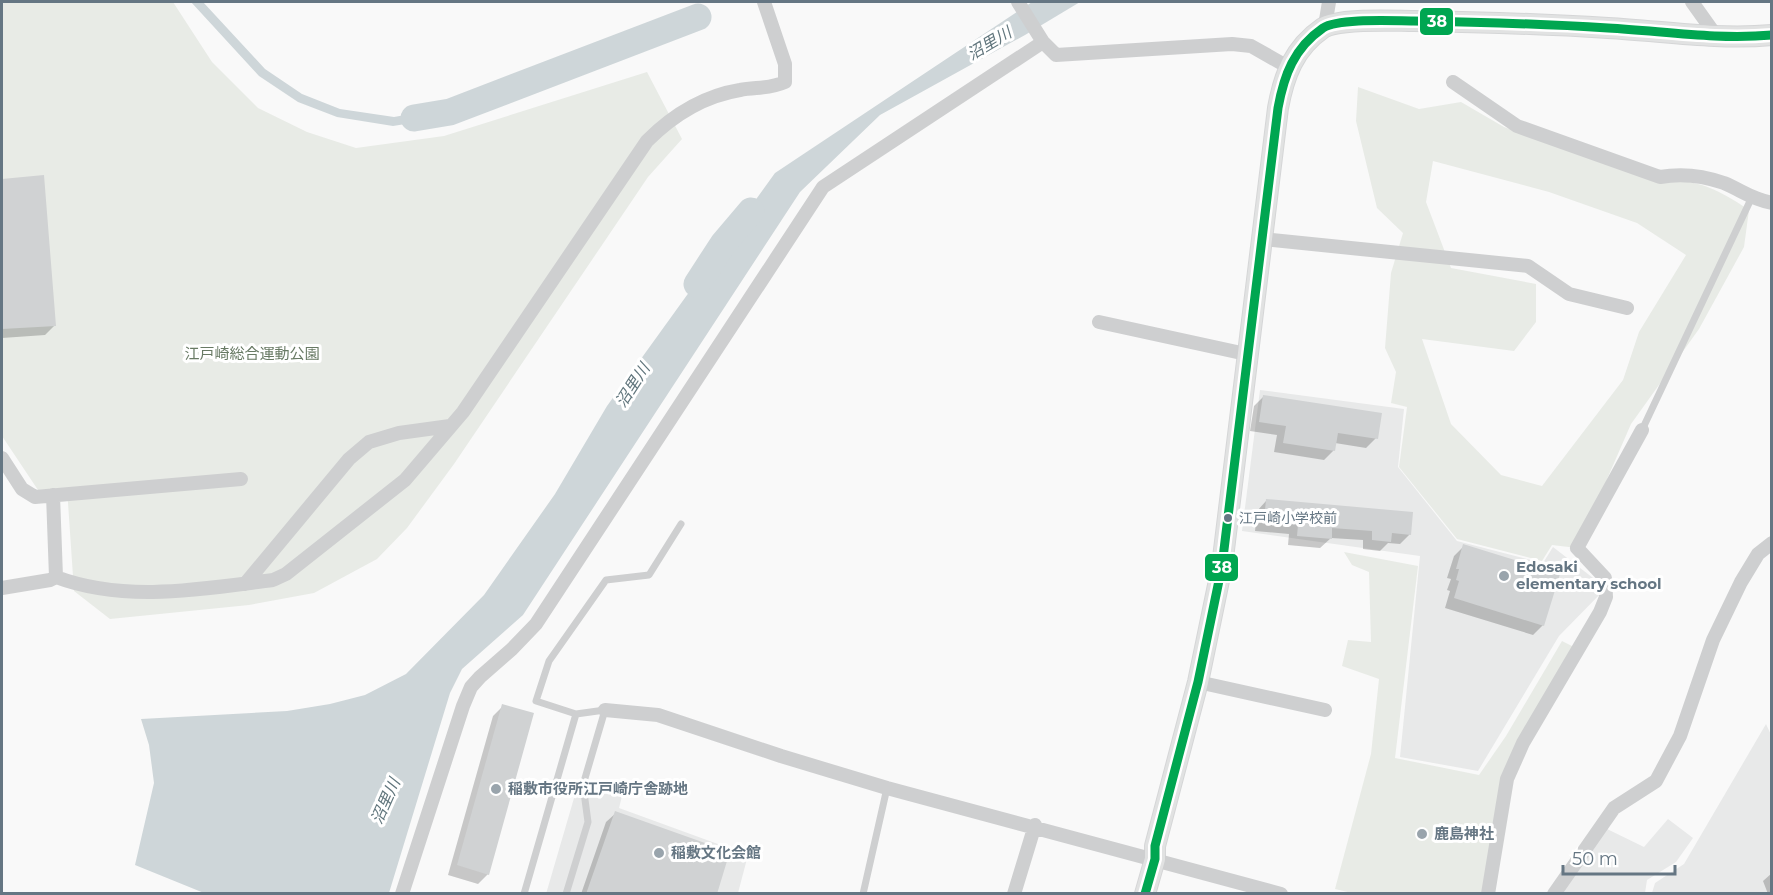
<svg xmlns="http://www.w3.org/2000/svg" width="1773" height="895" font-family="Montserrat,'Noto Sans JP',sans-serif">
<rect width="100%" height="100%" fill="#f9f9f9"/>
<path fill="#e8e9e9" d="M 1260,390 L 1404,409 L 1398,467 L 1457,541 L 1543,563 L 1553,547 L 1606,588 L 1559,636 L 1478,771 L 1400,757 L 1420,556 L 1242,531 Z
M 1766,724 L 1772,737 L 1771,893 L 1652,893 L 1655,883 L 1684,864 Z
M 579,781 L 622,796 L 619,808 L 748,855 L 738,893 L 546,894 Z
M 1668,819 L 1693,838 L 1676,862 L 1647,880 L 1645,893 L 1559,894 L 1605,828 L 1644,847 Z"/>
<path fill="#e8ebe6" fill-rule="evenodd" d="M 2,2 L 173,2 L 212,62 L 258,108 L 307,132 L 356,148 L 444,136 L 647,72 L 682,139 L 648,177 L 454,464 L 407,528 L 377,559 L 314,593 L 249,605 L 110,619 L 74,591 L 67,488 L 38,490 L 2,436 Z
M 1358,87 L 1419,109 L 1461,102 L 1504,127 L 1662,183 C 1697,177 1720,191 1749,210 L 1744,247 L 1699,329 L 1631,424 L 1577,548 L 1552,545 L 1542,561 L 1457,539 L 1399,467 L 1407,407 L 1391,403 L 1396,372 L 1385,348 L 1391,273 L 1403,233 L 1377,208 L 1356,121 ZM 1433,161 L 1549,192 L 1637,223 L 1686,255 L 1639,332 L 1623,380 L 1542,486 L 1501,475 L 1451,424 L 1422,339 L 1514,351 L 1536,322 L 1536,284 L 1451,268 L 1426,202 Z
M 1344,552 L 1418,566 L 1395,758 L 1479,775 L 1506,736 L 1562,641 L 1576,648 L 1516,755 L 1483,893 L 1356,894 L 1335,889 L 1371,754 L 1379,679 L 1342,666 L 1348,640 L 1371,642 L 1369,572 L 1352,565 Z"/>
<path fill="#ced6d9" d="M 191,2 L 203,2 L 265,69 L 302,94 L 340,109 L 394,117 L 450,107 L 449,117 L 393,126 L 337,117 L 298,102 L 259,76 Z
M 1032,2 L 1080,2 L 1025,35 L 880,115 L 800,192 L 523,615 L 462,669 L 450,693 L 389,893 L 204,893 L 135,865 L 154,783 L 149,745 L 141,719 L 287,711 L 330,704 L 365,695 L 406,674 L 484,595 L 555,494 L 607,406 L 775,173 Z"/>
<path fill="#0003" d="M 43,177 L 55,325 L 45,335 L 2,338 L 2,180 Z
M 1264,396 L 1376,438 L 1366,448 L 1335,443 L 1334,450 L 1324,460 L 1274,452 L 1277,435 L 1250,431 L 1254,406 Z
M 1266,501 L 1410,534 L 1400,544 L 1388,543 L 1380,551 L 1363,549 L 1363,540 L 1331,538 L 1320,548 L 1288,545 L 1289,534 L 1255,531 L 1257,511 Z
M 1464,546 L 1543,625 L 1533,635 L 1445,608 L 1450,591 L 1447,590 L 1451,579 L 1447,578 L 1454,556 Z
M 503,706 L 488,874 L 478,884 L 448,875 L 493,716 Z
M 616,813 L 715,858 L 715,894 L 581,894 L 606,822 Z
M 1772,873 L 1772,894 L 1768,894 L 1763,881 Z"/>
<g fill="none" stroke-linecap="round" stroke-linejoin="round">
<path stroke="#ced6d9" stroke-width="27" d="M 414,118 L 450,112 L 698,17
M 697,284 L 723,244 L 751,211"/>
</g>
<path fill="#d0d2d3" d="M 44,175 L 56,326 L 2,329 L 2,179 Z
M 1263,395 L 1382,413 L 1378,439 L 1338,433 L 1335,451 L 1283,443 L 1286,426 L 1259,422 Z
M 1266,499 L 1413,512 L 1411,535 L 1392,533 L 1391,542 L 1372,540 L 1372,531 L 1332,528 L 1332,539 L 1297,536 L 1298,525 L 1264,522 Z
M 1463,544 L 1560,574 L 1544,626 L 1454,598 L 1459,581 L 1456,580 L 1459,569 L 1456,569 Z
M 502,704 L 534,713 L 489,875 L 457,865 Z
M 615,811 L 719,848 L 716,857 L 727,861 L 717,894 L 586,894 Z"/>
<g fill="none" stroke-linecap="round" stroke-linejoin="round">
<g stroke="#d5d6d7" stroke-width="22">
<path id="secondary" d="M 1145,894 L 1155,859 L 1155,846 L 1198,682 L 1222,566 L 1278,108 C 1284,75 1294,48 1323,28 C 1339,18 1394,21 1413,21 C 1478,22 1544,24 1608,28 C 1663,31 1717,40 1772,35"/>
</g>
<path stroke="#cecfd0" stroke-width="7" d="M 1642,430 L 1751,199
M 576,714 L 536,701 L 549,661 L 606,580 L 649,575 L 681,524
M 524,894 L 576,714 L 605,710 L 583,785 L 588,822 L 566,894
M 863,894 L 887,788"/>
<path stroke="#cecfd0" stroke-width="14" d="M 1018,2 L 1043,42 L 1056,55 L 1232,44 L 1251,46 L 1288,67
M 1692,2 L 1717,37
M 1325,26 L 1329,2
M 1453,82 L 1517,126 L 1660,177 C 1682,173 1704,176 1724,183 C 1743,191 1749,198 1772,203
M 1262,239 L 1528,266 L 1569,294 L 1627,308
M 1099,322 L 1246,354
M 2,458 L 22,489 L 35,497 L 241,479
M 56,577 C 125,603 202,589 273,580 L 286,574 L 405,480 L 463,412 L 647,141 C 673,115 703,96 740,90 C 756,87 770,89 785,82 L 785,64 L 764,2
M 245,584 L 349,459 L 369,442 L 399,433 L 450,426
M 2,588 L 50,580 L 56,577 L 53,495
M 1198,682 L 1325,710
M 605,710 L 658,715 L 781,756 L 887,788 L 1281,894
M 402,894 L 463,706 L 471,687 L 480,677 L 512,649 L 536,624 L 823,187 L 1043,42
M 1014,894 L 1035,825
M 1488,894 L 1507,779 L 1523,743 L 1600,612 L 1606,597 L 1605,578 L 1577,548 L 1642,430
M 1554,894 L 1614,808 L 1656,781 L 1680,736 L 1713,640 L 1741,582 L 1758,554 L 1772,543"/>
<use href="#secondary" stroke="#e1e2e2" stroke-width="20"/>
<g stroke="#fff" stroke-width="14">
<path id="bus-1" d="M 1145,894 L 1155,859 L 1155,846 L 1198,682 L 1222,566 L 1278,108 C 1284,75 1294,48 1323,28 C 1339,18 1394,21 1413,21 C 1478,22 1544,24 1608,28 C 1663,31 1717,40 1772,35"/>
</g>
<use href="#bus-1" stroke="#00a651" stroke-width="9"/>
</g>
<circle fill="#657683" stroke="#fff" stroke-width="2" cx="1228" cy="518" r="5"/>
<g fill="#99a4ac" stroke="#fff" stroke-width="2">
<circle cx="1504" cy="576" r="6"/>
<circle cx="496" cy="789" r="6"/>
<circle cx="1422" cy="834" r="6"/>
<circle cx="659" cy="853" r="6"/>
</g>
<g text-anchor="middle" stroke-width="6" stroke-linejoin="round" paint-order="stroke">
<g font-size="14" fill="#657683" stroke="#fff" text-anchor="start">
<text x="1239" y="523">江戸崎小学校前</text>
</g>
<g font-size="15" fill="#687a64" stroke="#fff">
<text x="252" y="359">江戸崎総合運動公園</text>
</g>
<g font-size="15" font-weight="bold" fill="#657683" stroke="#fff" text-anchor="start">
<text x="1516" y="572">Edosaki<tspan x="1516" dy="17">elementary school</tspan></text>
<text x="508" y="794">稲敷市役所江戸崎庁舎跡地</text>
<text x="1434" y="839">鹿島神社</text>
<text x="671" y="858">稲敷文化会館</text>
</g>
<g font-size="16" font-style="italic" fill="#60757c" stroke="#fff">
<text transform="translate(989 43) rotate(-31)" y="6">沼里川</text>
<text transform="translate(632 385) rotate(-57)" y="6">沼里川</text>
<text transform="translate(385 801) rotate(-66)" y="6">沼里川</text>
</g>
</g>
<g stroke="#fff" stroke-width="2">
<rect x="1419" y="7" width="35" height="29" rx="6" fill="#00a651"/>
<rect x="1204" y="553" width="35" height="29" rx="6" fill="#00a651"/>
</g>
<g font-size="16" text-anchor="middle" font-weight="bold" fill="#fff">
<text x="1437" y="27">38</text>
<text x="1222" y="573">38</text>
</g>
<rect width="1773" height="895" fill="none" stroke="#657683" stroke-width="6"/>
<path d="M1563 865v9h112v-9" fill="none" stroke="#657683" stroke-width="3"/>
<text x="1572" y="865" font-size="18" fill="#657683" stroke="#ffffff" stroke-width="4.5" paint-order="stroke">50 m</text>
</svg>
